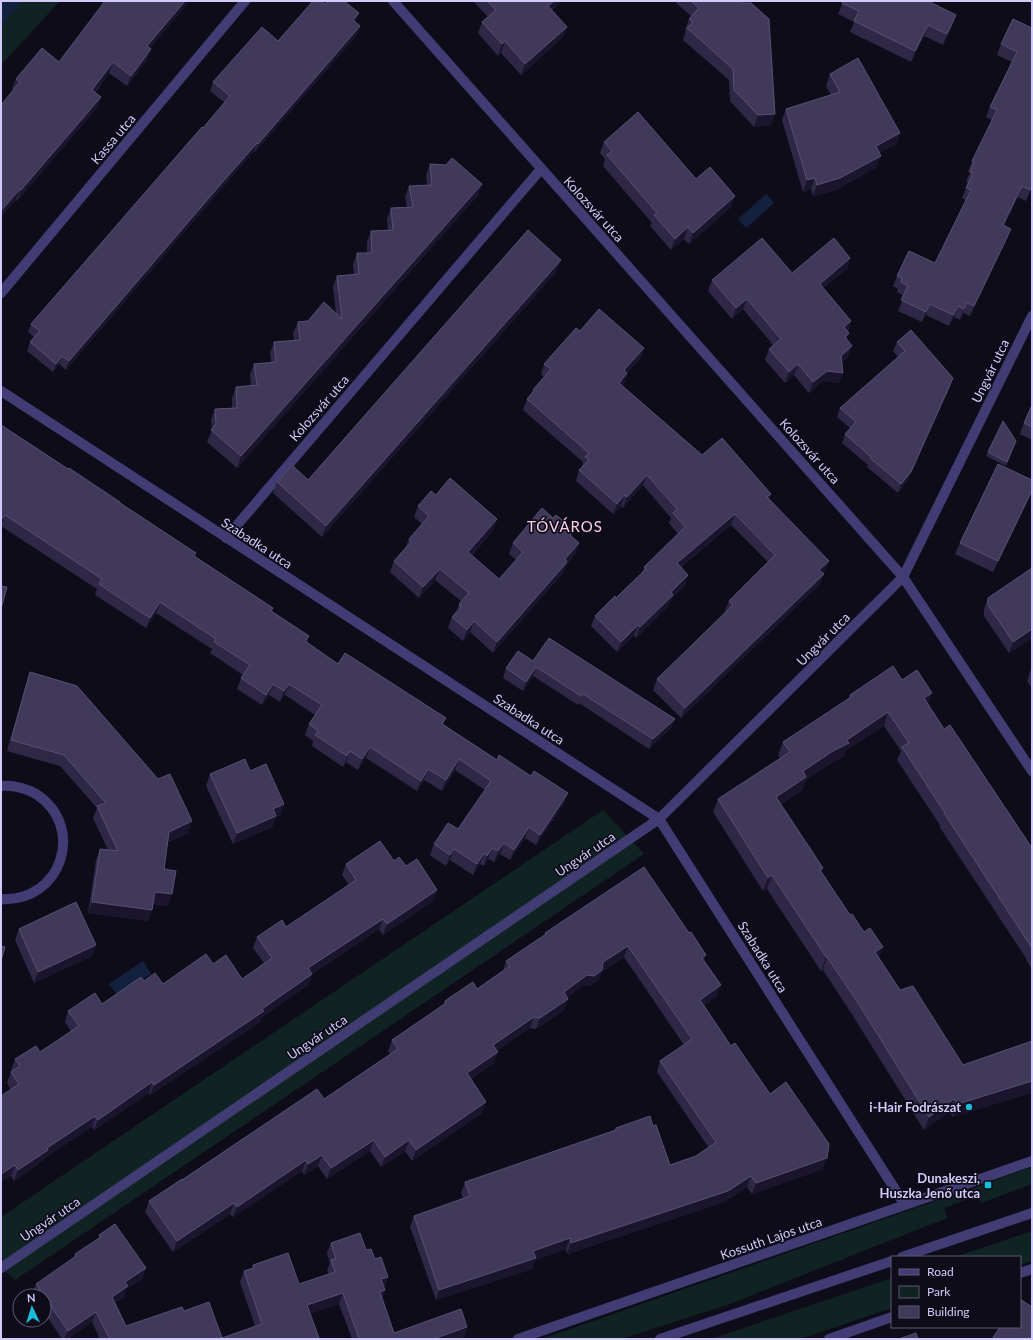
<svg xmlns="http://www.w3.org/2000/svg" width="1033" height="1340" font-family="Lato,sans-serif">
<rect width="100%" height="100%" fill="#0f0c1a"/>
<path fill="#102323" d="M 23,1 L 60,1 L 1,65 L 1,27 Z
M 603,810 L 644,854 L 15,1280 L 1,1267 L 1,1217 Z
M 1032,1167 L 1032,1184 L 981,1203 L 976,1196 L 944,1208 L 947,1218 L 727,1305 L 621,1339 L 542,1339 Z
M 1032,1231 L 1032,1261 L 1020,1265 L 1020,1257 L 955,1257 Z
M 892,1278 L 892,1308 L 800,1339 L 711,1339 Z"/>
<path fill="#12223e" d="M 1,1 L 23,1 L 1,27 Z
M 766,194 L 774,203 L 746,228 L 738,219 Z
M 143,961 L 151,974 L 118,996 L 109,984 Z"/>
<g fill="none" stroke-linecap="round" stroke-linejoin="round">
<path stroke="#413c74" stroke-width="10" d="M 393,1 L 903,577 L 1032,771
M 1,293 L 245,1
M 1,391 L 659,819 L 905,1205
M 226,538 L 541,169
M 1,786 C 13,785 25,788 36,794 C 87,827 61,903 1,899
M 902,1257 L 1032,1213
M 1,1268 L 659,819 L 903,577 L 1032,316
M 1020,1273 L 1032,1269
M 518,1339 L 1032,1161
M 660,1339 L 892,1261
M 829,1339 L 892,1317"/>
</g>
<path fill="#2e2746" d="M 473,1 L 562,1 L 552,10 L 567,27 L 562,38 L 521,75 L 501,53 L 498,56 L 478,33 L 482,22 L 488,17 Z
M 674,1 L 738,1 L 775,114 L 771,125 L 754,127 L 730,101 L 729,80 L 683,40 L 686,31 L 685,30 L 689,19 L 691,16 Z
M 843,1 L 956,15 L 952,26 L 943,45 L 924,36 L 911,62 L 850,32 L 854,22 L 838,14 Z
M 188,3 L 150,48 L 147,60 L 127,86 L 109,73 L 95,93 L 101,97 L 97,108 L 17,201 L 16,200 L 13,90 L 12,89 L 16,79 L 59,62 Z
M 325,4 L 356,21 L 355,22 L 360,26 L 357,35 L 255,152 L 254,151 L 216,195 L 66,370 L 59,364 L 53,372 L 27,351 L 30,342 L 34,337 L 28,332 L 31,324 L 225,103 L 210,91 L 213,82 L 278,41 Z
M 1032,28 L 1032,189 L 1026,201 L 1018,197 L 1004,226 L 1007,239 L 970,316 L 963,313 L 960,320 L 954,317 L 949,326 L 926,315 L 922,322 L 898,311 L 904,296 L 897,292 L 898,289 L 893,286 L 897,276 L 935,263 L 966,200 L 962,198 L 968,183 L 966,182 L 970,172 L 968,172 L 972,161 L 992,120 L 986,117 L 990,107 L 1012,62 L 997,55 L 1001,44 Z
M 830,74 L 900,133 L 896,144 L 879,153 L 877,167 L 836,190 L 813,196 L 811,189 L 803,192 L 782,120 L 786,109 L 831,95 L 826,86 Z
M 604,142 L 696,179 L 735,196 L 731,207 L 689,244 L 684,239 L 671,250 L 650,226 L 652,223 L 603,166 L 605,159 L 600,153 Z
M 430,164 L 482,184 L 478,195 L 237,468 L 207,442 L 212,430 L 211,420 L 215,409 L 232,408 L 232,398 L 236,387 L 251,386 L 250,375 L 254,364 L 271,363 L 270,353 L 274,342 L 294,340 L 293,333 L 298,322 L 308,321 L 336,313 L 333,287 L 337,276 L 354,274 L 353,264 L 357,253 L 367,253 L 367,242 L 371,231 L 388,230 L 387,219 L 391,208 L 407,207 L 405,197 L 409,186 L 427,185 L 426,175 Z
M 850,258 L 847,269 L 823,288 L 851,321 L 848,331 L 849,333 L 847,340 L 848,357 L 842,362 L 839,383 L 823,381 L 809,393 L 794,375 L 785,383 L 765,360 L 769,349 L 773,345 L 743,309 L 732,319 L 708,291 L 712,280 L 792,273 Z
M 557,271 L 322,537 L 273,493 L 277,482 L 308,480 Z
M 580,331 L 644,348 L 640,359 L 627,373 L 624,383 L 622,386 L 702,455 L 771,494 L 769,500 L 825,571 L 823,573 L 820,584 L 681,718 L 653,690 L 657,679 L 726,612 L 725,611 L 729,601 L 768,562 L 731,525 L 681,567 L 688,575 L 685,585 L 672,598 L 669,605 L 636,638 L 634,635 L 617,652 L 591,626 L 595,616 L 616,598 L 642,573 L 644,567 L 678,534 L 669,523 L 671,518 L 643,485 L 623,508 L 621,506 L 613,514 L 576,481 L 579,470 L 582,467 L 583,462 L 523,410 L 527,399 L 531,394 L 533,390 L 544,377 L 541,374 L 544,364 Z
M 897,342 L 950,387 L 907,481 L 898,493 L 867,467 L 868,465 L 842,443 L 845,434 L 850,428 L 837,417 L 840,408 L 898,357 L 893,351 Z
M 1032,405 L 1032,440 L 1020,434 L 1024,423 Z
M 1,425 L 120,503 L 195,557 L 273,608 L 272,611 L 309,636 L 307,643 L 338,664 L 443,724 L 564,804 L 536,845 L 525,838 L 510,860 L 500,854 L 494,862 L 488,859 L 484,866 L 480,864 L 473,875 L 450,860 L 446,866 L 430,855 L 434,844 L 458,829 L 485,790 L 455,770 L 442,791 L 424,780 L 417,791 L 366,758 L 358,770 L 346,762 L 343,767 L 312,746 L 313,741 L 305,735 L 309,724 L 315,715 L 285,695 L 280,702 L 269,695 L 262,705 L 237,689 L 241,678 L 243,675 L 210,653 L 212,649 L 156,613 L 146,628 L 95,595 L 97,589 L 1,526 Z
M 1016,441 L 1006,466 L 986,456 L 988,452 Z
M 1032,493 L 993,572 L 955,554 L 960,543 Z
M 436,495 L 497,519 L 493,530 L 472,555 L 499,579 L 516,560 L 509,554 L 513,543 L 553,518 L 574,530 L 571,536 L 579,543 L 575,554 L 567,564 L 563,573 L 493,653 L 470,632 L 463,641 L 448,628 L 452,617 L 456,613 L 459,604 L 461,601 L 435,580 L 419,598 L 390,572 L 394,561 L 405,548 L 409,539 L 422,524 L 414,517 L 418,506 Z
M 1032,568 L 1032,638 L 1009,653 L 984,616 L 984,609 L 988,598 Z
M 533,661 L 675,719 L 671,728 L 649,749 L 579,703 L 578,705 L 533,676 L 523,691 L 503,678 L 506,668 Z
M 1031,669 L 1032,669 L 1032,688 L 1027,681 Z
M 30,672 L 188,833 L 168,842 L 164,869 L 168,906 L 153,904 L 152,910 L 148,921 L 88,913 L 96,860 L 100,849 L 108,850 L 93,818 L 97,808 L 60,766 L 7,751 L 26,684 Z
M 902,680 L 928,704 L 944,729 L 1032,848 L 1032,970 L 1024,955 L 939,826 L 940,825 L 897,760 L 901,751 L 884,726 L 846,750 L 844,756 L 828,765 L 806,780 L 802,790 L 781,804 L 823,868 L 821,872 L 900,990 L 963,1065 L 1032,1041 L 953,1117 L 949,1112 L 924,1130 L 853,1016 L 823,970 L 821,971 L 767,889 L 763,891 L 713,812 L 718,799 L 780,758 L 778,755 L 783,742 L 848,700 L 850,695 Z
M 250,771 L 284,804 L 280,815 L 276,817 L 272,827 L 233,844 L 206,786 L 210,774 Z
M 394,861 L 406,866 L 437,890 L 433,901 L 383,935 L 379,929 L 312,974 L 308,985 L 262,1017 L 260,1022 L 150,1095 L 149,1093 L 94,1130 L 92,1127 L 45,1158 L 44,1160 L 14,1181 L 11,1176 L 11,1090 L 7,1083 L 11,1072 L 12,1071 L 11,1070 L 15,1059 L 40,1052 L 71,1031 L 65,1022 L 68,1011 L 102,1004 L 144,981 L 163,984 L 213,964 L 242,979 L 264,963 L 253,948 L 257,937 L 286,927 L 349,885 L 342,875 L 346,864 Z
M 19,929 L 92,956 L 34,983 L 15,940 Z
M 545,933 L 689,933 L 706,955 L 704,960 L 717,996 L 704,1005 L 731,1046 L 770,1094 L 823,1169 L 752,1194 L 747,1187 L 724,1202 L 567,1254 L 566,1249 L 535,1260 L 532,1269 L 436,1300 L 410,1227 L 414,1216 L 463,1199 L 461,1193 L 465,1182 L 615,1130 L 616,1128 L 653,1126 L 670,1165 L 696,1156 L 709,1148 L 657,1072 L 660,1061 L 684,1045 L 624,957 L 602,972 L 598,981 L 590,986 L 583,986 L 567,997 L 568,999 L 564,1010 L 536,1029 L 530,1028 L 497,1050 L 494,1063 L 471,1079 L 482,1113 L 412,1161 L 405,1151 L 381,1167 L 370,1151 L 327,1179 L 318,1166 L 304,1175 L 302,1171 L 233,1217 L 230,1214 L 173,1252 L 145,1212 L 149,1201 L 182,1180 L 324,1099 L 390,1054 L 388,1051 L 392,1040 L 443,1005 L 445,1001 L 477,989 L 503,971 L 506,961 L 545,935 Z
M 99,1235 L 146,1268 L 142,1279 L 126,1289 L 124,1297 L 115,1303 L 126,1326 L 184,1311 L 222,1338 L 255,1326 L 240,1282 L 244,1271 L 252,1268 L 253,1265 L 299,1284 L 329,1274 L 327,1271 L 330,1263 L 327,1253 L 331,1243 L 366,1250 L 375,1259 L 388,1277 L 384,1287 L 385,1290 L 382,1298 L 394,1333 L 467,1327 L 464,1338 L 460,1339 L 352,1339 L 339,1304 L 310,1313 L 319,1339 L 100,1339 L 92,1322 L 67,1339 L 62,1339 L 44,1312 L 44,1296 L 33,1296 L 32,1294 L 36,1284 L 74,1258 L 75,1254 L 98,1239 Z"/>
<path fill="#1a152d" d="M 185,1 L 189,1 L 188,3 L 143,57 L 147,46 Z
M 554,1 L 562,1 L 544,17 L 548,6 Z
M 359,13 L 356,21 L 350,28 L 353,20 Z
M 956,15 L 952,26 L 943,45 L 947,34 Z
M 928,25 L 924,36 L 911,62 L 915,51 Z
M 360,26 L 357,35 L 255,152 L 258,144 Z
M 567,27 L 562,38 L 521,75 L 525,64 Z
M 505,41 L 501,53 L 498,56 L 502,44 Z
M 151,49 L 147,60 L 127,86 L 131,76 Z
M 113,62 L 109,73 L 88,101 L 92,90 Z
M 101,97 L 97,108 L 17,201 L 21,190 Z
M 775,114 L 771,125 L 754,127 L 758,115 Z
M 900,133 L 896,144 L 871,158 L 876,146 Z
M 257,143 L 254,151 L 66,370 L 69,361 Z
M 881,156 L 877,167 L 836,190 L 813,196 L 817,185 Z
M 815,178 L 811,189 L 803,192 L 807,180 Z
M 482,184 L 478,195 L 237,468 L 241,456 Z
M 1022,186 L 1018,197 L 999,236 L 1003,225 Z
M 1032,186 L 1032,189 L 1026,201 L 1030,190 Z
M 20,189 L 16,200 L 1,217 L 1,211 Z
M 735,196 L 731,207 L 689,244 L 693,233 Z
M 688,227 L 684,239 L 671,250 L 675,239 Z
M 1011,229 L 1007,239 L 970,316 L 974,306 Z
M 850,258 L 847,269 L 816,294 L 820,284 Z
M 561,260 L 557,271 L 322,537 L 326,526 Z
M 747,299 L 743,309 L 732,319 L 736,308 Z
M 967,303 L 963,313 L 960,320 L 964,309 Z
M 930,304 L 926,315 L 922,322 L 926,312 Z
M 958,306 L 954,317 L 949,326 L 953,315 Z
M 851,321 L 847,332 L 844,327 Z
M 849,333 L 846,344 L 845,337 Z
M 852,346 L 848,357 L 837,366 L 841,356 Z
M 644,348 L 640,359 L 620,381 L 624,370 Z
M 62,356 L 59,364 L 53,372 L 56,364 Z
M 798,364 L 794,375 L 785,383 L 789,372 Z
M 827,371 L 843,373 L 839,383 L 823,381 L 809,393 L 813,382 Z
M 627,373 L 624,383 L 615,393 L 619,383 Z
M 953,378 L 950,387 L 907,481 L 898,493 L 901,484 Z
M 647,475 L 643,485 L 623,508 L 627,497 Z
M 1032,490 L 1032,493 L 993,572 L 998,561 Z
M 771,494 L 767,504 L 767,497 Z
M 624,495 L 621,506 L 613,514 L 617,504 Z
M 735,514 L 731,525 L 673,573 L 677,563 Z
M 5,515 L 1,525 L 1,520 Z
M 497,519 L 493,530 L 464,563 L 468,552 Z
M 579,543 L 575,554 L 567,564 L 563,573 L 493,653 L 497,642 Z
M 829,561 L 825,571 L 816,580 L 819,570 Z
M 440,569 L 435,580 L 419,598 L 423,587 Z
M 824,574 L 820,584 L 681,718 L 685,708 Z
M 688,575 L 685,585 L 672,598 L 669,605 L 636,638 L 640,627 L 671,592 Z
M 160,602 L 156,613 L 146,628 L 150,618 Z
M 474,621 L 470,632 L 463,641 L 467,630 Z
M 638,625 L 634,635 L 617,652 L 621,642 Z
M 1032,629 L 1032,638 L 1009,653 L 1013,642 Z
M 536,667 L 533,676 L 523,691 L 526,682 Z
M 273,684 L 269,695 L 262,705 L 266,695 Z
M 289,684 L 285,695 L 280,702 L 284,691 Z
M 932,693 L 927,707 L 924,698 Z
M 888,712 L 884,726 L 846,750 L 844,756 L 828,765 L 806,780 L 802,790 L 771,810 L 776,797 L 803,771 L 847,740 Z
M 675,719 L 671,728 L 649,749 L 653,739 Z
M 370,747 L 366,758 L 358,770 L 362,759 Z
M 350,751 L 346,762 L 343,767 L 347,756 Z
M 459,759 L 455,770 L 442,791 L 446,780 Z
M 428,769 L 424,780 L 417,791 L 421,781 Z
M 568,793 L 564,804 L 536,845 L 540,835 Z
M 284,804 L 280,815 L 276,817 L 272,827 L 233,844 L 237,833 L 273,809 Z
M 192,821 L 188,833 L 165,843 L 169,832 Z
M 529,827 L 525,838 L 510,860 L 514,850 Z
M 504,843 L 500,854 L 494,862 L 498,851 Z
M 492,848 L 488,859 L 484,866 L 487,856 Z
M 454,849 L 450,860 L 446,866 L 450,855 Z
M 484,853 L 480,864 L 473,875 L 477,864 Z
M 772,875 L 767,889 L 763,891 L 768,878 Z
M 437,890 L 433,901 L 383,935 L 387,924 Z
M 155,892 L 172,894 L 168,906 L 151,903 Z
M 92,902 L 152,910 L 148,921 L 88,913 Z
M 383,919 L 379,929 L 304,979 L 308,968 Z
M 96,945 L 92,956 L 34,983 L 38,972 Z
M 628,946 L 624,957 L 602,972 L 598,981 L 590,986 L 583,986 L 560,1003 L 564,992 L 603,962 Z
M 883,947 L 878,961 L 875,952 Z
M 706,955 L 702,966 L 702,958 Z
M 826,957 L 827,957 L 823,970 L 821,971 Z
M 312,974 L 308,985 L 262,1017 L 260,1022 L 150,1095 L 154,1085 Z
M 721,985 L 717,996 L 696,1011 L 700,1000 Z
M 568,999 L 564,1010 L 536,1029 L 540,1018 Z
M 534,1017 L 530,1028 L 489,1056 L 493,1045 Z
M 498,1052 L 494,1063 L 463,1084 L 467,1073 Z
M 1032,1081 L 1032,1093 L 953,1117 L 958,1104 Z
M 152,1082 L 149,1093 L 94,1130 L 98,1120 Z
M 954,1099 L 949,1112 L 924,1130 L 929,1117 Z
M 486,1102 L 482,1113 L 412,1161 L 416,1150 Z
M 95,1116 L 92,1127 L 45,1158 L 44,1160 L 14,1181 L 18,1170 L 47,1148 Z
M 374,1140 L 370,1151 L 327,1179 L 331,1168 Z
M 409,1140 L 405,1151 L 381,1167 L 385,1157 Z
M 322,1155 L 318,1166 L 304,1175 L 308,1164 Z
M 827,1158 L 823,1169 L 752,1194 L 756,1183 Z
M 306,1160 L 302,1171 L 233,1217 L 237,1207 Z
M 15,1165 L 11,1176 L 1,1182 L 1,1174 Z
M 751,1176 L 747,1187 L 724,1202 L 567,1254 L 571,1243 Z
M 234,1203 L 230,1214 L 173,1252 L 177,1241 Z
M 570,1238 L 566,1249 L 535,1260 L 532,1269 L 436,1300 L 439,1290 L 533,1251 Z
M 146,1268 L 142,1279 L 126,1289 L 124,1297 L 108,1308 L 112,1297 L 125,1282 Z
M 388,1277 L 384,1287 L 377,1290 L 381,1279 Z
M 385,1290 L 381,1301 L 380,1292 Z
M 343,1293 L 339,1304 L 304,1316 L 307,1305 Z
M 96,1312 L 92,1322 L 67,1339 L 64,1339 L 68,1331 Z
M 467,1327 L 464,1338 L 460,1339 L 433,1339 Z"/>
<path fill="#40395a" stroke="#575073" d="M 105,1 L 185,1 L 147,46 L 151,49 L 131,76 L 113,62 L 92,90 L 101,97 L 21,190 L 20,189 L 1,211 L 1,105 L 20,82 L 16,79 L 42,48 L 59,62 Z
M 313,1 L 320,1 L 325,4 L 328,1 L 344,1 L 359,13 L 353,20 L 360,26 L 258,144 L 257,143 L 219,186 L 69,361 L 62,356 L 56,364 L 30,342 L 40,331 L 31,324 L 202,127 L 203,128 L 230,96 L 213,82 L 262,27 L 278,41 Z
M 487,1 L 554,1 L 548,6 L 567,27 L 525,64 L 505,41 L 502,44 L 482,22 L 496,10 Z
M 691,1 L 738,1 L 741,3 L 751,3 L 769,19 L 775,114 L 758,115 L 734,90 L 733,69 L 687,28 L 693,22 L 689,19 L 699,8 Z
M 843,1 L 928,1 L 956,15 L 947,34 L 928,25 L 915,51 L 854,21 L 859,11 L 842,3 Z
M 1013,19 L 1032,28 L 1032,186 L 1030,190 L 1022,186 L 1003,225 L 1011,229 L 974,306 L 967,303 L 964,309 L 958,306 L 953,315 L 930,304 L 926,312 L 901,300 L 908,286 L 901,282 L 902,278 L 897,276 L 909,251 L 935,263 L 971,190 L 966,188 L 973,173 L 970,172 L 974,162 L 972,161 L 997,110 L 990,107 L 1017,52 L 1001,44 Z
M 858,58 L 900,133 L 876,146 L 881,156 L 840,178 L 817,185 L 815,178 L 807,180 L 786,109 L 840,92 L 830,74 Z
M 638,112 L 696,179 L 710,167 L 735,196 L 693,233 L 688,227 L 675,239 L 654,215 L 657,213 L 607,155 L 612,151 L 604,142 Z
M 452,158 L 482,184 L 241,456 L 211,430 L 216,424 L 215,409 L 237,408 L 236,387 L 257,385 L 254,364 L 276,362 L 274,342 L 300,340 L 298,322 L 308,321 L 324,302 L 342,319 L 337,276 L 359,274 L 357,253 L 372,253 L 371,231 L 393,230 L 391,208 L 413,207 L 409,186 L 432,185 L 430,164 L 446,165 Z
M 528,230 L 561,260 L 326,526 L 277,482 L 292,465 L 308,480 Z
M 762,238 L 792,273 L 834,238 L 850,258 L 820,284 L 851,321 L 844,327 L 849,333 L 845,337 L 852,346 L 841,356 L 843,373 L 827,371 L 813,382 L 798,364 L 789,372 L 769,349 L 781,339 L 747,299 L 736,308 L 712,280 Z
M 599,309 L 644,348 L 624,370 L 627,373 L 619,383 L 702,455 L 722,438 L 771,494 L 767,497 L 829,561 L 819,570 L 824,574 L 685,708 L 657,679 L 733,605 L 729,601 L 775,555 L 735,514 L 677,563 L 688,575 L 671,592 L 673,595 L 640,627 L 638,625 L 621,642 L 595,616 L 615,596 L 616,598 L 646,569 L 644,567 L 685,527 L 673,513 L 677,509 L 647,475 L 627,497 L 624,495 L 617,504 L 579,470 L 589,460 L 585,457 L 589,453 L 527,399 L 534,391 L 533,390 L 551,369 L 544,364 L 576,328 L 580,331 Z
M 911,330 L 953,378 L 911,472 L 901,484 L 870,458 L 871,457 L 845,434 L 856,422 L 840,408 L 905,351 L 897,342 Z
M 1032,405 L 1032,427 L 1024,423 Z
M 1003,421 L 1016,441 L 1007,462 L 988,452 Z
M 1,425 L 68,469 L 69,468 L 120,502 L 120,503 L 196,553 L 194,556 L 273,608 L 271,611 L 309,636 L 305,641 L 338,664 L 345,653 L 446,718 L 442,724 L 497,760 L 499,755 L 531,776 L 534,771 L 568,793 L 540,835 L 529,827 L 514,850 L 504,843 L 498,851 L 492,848 L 487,856 L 484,853 L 477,864 L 454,849 L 450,855 L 434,844 L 448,823 L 458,829 L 491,781 L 459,759 L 446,780 L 428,769 L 421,781 L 370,747 L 362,759 L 350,751 L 347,756 L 315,735 L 318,731 L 309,724 L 322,705 L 289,684 L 284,691 L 273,684 L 266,695 L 241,678 L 250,665 L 214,642 L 216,639 L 160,602 L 150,618 L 99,584 L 102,579 L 5,515 L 1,520 Z
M 998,464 L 1032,480 L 1032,490 L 998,561 L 960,543 Z
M 450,478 L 497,519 L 468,552 L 499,579 L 523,552 L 513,543 L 542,508 L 553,518 L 556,515 L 574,530 L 570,535 L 579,543 L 565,559 L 567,562 L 497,642 L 474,621 L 467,630 L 452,617 L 461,607 L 459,604 L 469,593 L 440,569 L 423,587 L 394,561 L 411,542 L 409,539 L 429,516 L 418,506 L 431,491 L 436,495 Z
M 1032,568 L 1032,629 L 1013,642 L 988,605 L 988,598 Z
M 1,586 L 7,587 L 1,609 Z
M 549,638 L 675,719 L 653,739 L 583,694 L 581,696 L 536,667 L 526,682 L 506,668 L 518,651 L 533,661 Z
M 893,666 L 902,680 L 917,670 L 932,693 L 924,698 L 944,729 L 950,725 L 1032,848 L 1032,948 L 944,813 L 945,813 L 902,747 L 909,743 L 888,712 L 847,740 L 849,743 L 833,751 L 803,771 L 806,777 L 776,797 L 823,868 L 820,870 L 850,915 L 852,914 L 864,932 L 870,928 L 883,947 L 875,952 L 900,990 L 913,986 L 963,1065 L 1032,1041 L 1032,1081 L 958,1104 L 954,1099 L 929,1117 L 858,1003 L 827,957 L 826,957 L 772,875 L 768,878 L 718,799 L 790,752 L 783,742 L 851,697 L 850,695 Z
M 30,672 L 77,686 L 158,779 L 170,774 L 192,821 L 169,832 L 164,869 L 176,871 L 172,894 L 155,892 L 152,910 L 92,902 L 100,849 L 118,851 L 97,806 L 106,803 L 64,755 L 11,740 Z
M 245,759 L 250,771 L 266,764 L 284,804 L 273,809 L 276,816 L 237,833 L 210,774 Z
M 380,841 L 394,861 L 399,857 L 406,866 L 417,859 L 437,890 L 387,924 L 383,919 L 308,968 L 312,974 L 262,1009 L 264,1011 L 154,1085 L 152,1082 L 98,1120 L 95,1116 L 47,1148 L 48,1150 L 18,1170 L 15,1165 L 1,1174 L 1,1096 L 19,1084 L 11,1072 L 20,1066 L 15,1059 L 36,1046 L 40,1052 L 79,1026 L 68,1011 L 95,993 L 102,1004 L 141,977 L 144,981 L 155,973 L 163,984 L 206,954 L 213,964 L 226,955 L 242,979 L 272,958 L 257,937 L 282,920 L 286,927 L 356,880 L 346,864 Z
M 644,867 L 689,933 L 691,932 L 706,955 L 702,958 L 721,985 L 700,1000 L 731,1046 L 735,1043 L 770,1094 L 786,1082 L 829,1144 L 827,1158 L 756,1183 L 751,1176 L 728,1191 L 571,1243 L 570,1238 L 533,1251 L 536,1258 L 439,1290 L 414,1216 L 470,1196 L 465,1182 L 616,1130 L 616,1128 L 650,1116 L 653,1126 L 656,1125 L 670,1165 L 696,1156 L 716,1142 L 660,1061 L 692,1039 L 628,946 L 603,962 L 602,970 L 594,976 L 587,975 L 564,992 L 568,999 L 540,1018 L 534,1017 L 493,1045 L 498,1052 L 467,1073 L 486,1102 L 416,1150 L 409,1140 L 385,1157 L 374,1140 L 331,1168 L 322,1155 L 308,1164 L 306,1160 L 237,1207 L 234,1203 L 177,1241 L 149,1201 L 182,1179 L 182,1180 L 317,1089 L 324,1099 L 398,1049 L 392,1040 L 446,1003 L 445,1001 L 449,998 L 473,982 L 477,989 L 510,966 L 506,961 L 546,934 L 545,933 Z
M 76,902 L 96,945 L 38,972 L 19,929 Z
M 1,946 L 5,947 L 1,961 Z
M 115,1224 L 146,1268 L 125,1282 L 128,1286 L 112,1297 L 126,1326 L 182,1307 L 184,1311 L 209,1302 L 222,1338 L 262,1324 L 244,1271 L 254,1268 L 253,1265 L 288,1253 L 299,1284 L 335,1272 L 331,1260 L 336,1259 L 331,1243 L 360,1233 L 366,1250 L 371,1249 L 375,1259 L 381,1257 L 388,1277 L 381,1279 L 385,1290 L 380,1292 L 394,1333 L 461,1309 L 467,1327 L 433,1339 L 359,1339 L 343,1293 L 307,1305 L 319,1338 L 317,1339 L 110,1339 L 96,1312 L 68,1331 L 36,1284 L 76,1256 L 75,1254 L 101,1237 L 99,1235 Z
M 1020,1299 L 1032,1307 L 1032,1339 L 992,1339 L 1000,1327 L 1020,1327 Z
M 916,1333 L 918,1339 L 899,1339 Z"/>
<g fill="#17bdd9" stroke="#0f0c1a" stroke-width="1.5">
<circle cx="969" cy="1107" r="4"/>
<rect x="984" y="1181" width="8" height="8" rx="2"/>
</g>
<g text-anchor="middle" stroke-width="3.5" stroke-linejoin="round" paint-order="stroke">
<g font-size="13" fill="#d2cbf9" stroke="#0f0c1a">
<text transform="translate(113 139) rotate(-50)" y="5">Kassa utca</text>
<text transform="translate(594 209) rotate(48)" y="5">Kolozsvár utca</text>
<text transform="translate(990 371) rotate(-64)" y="5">Ungvár utca</text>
<text transform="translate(319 408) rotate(-49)" y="5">Kolozsvár utca</text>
<text transform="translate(810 451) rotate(48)" y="5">Kolozsvár utca</text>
<text transform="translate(257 543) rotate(33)" y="5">Szabadka utca</text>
<text transform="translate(823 639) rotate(-45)" y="5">Ungvár utca</text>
<text transform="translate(529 719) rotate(33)" y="5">Szabadka utca</text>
<text transform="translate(585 854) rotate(-34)" y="5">Ungvár utca</text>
<text transform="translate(763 957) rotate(58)" y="5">Szabadka utca</text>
<text transform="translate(317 1037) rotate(-34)" y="5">Ungvár utca</text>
<text transform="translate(50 1219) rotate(-34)" y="5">Ungvár utca</text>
<text transform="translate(771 1238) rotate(-19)" y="5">Kossuth Lajos utca</text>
</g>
<g font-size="13" font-weight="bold" fill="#d2cbf9" stroke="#0f0c1a" text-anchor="end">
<text x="961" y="1112">i-Hair Fodrászat</text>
<text x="980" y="1183">Dunakeszi,<tspan x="980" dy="15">Huszka Jenő utca</tspan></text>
</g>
<g font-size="15" letter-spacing="1" fill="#facde7" stroke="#0f0c1a">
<text x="565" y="532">TÓVÁROS</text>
</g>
</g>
<rect width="1033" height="1340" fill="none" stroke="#d2cbf9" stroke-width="4"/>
<rect x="891" y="1256" width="130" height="72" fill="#0f0c1a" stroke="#5d5873"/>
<rect x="899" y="1269" width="20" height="6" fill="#413c74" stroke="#5d5873"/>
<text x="927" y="1276" font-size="12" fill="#d2cbf9">Road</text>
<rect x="899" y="1286" width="20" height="12" fill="#102323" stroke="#5d5873"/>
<text x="927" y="1296" font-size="12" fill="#d2cbf9">Park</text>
<rect x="899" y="1306" width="20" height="12" fill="#40395a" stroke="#5d5873"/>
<text x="927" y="1316" font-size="12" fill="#d2cbf9">Building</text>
<g transform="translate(32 1308) rotate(356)"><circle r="19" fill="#0f0c1a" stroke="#5d5873"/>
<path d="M0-3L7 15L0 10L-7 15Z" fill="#17bdd9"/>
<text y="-6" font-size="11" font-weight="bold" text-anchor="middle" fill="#d2cbf9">N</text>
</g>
</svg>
